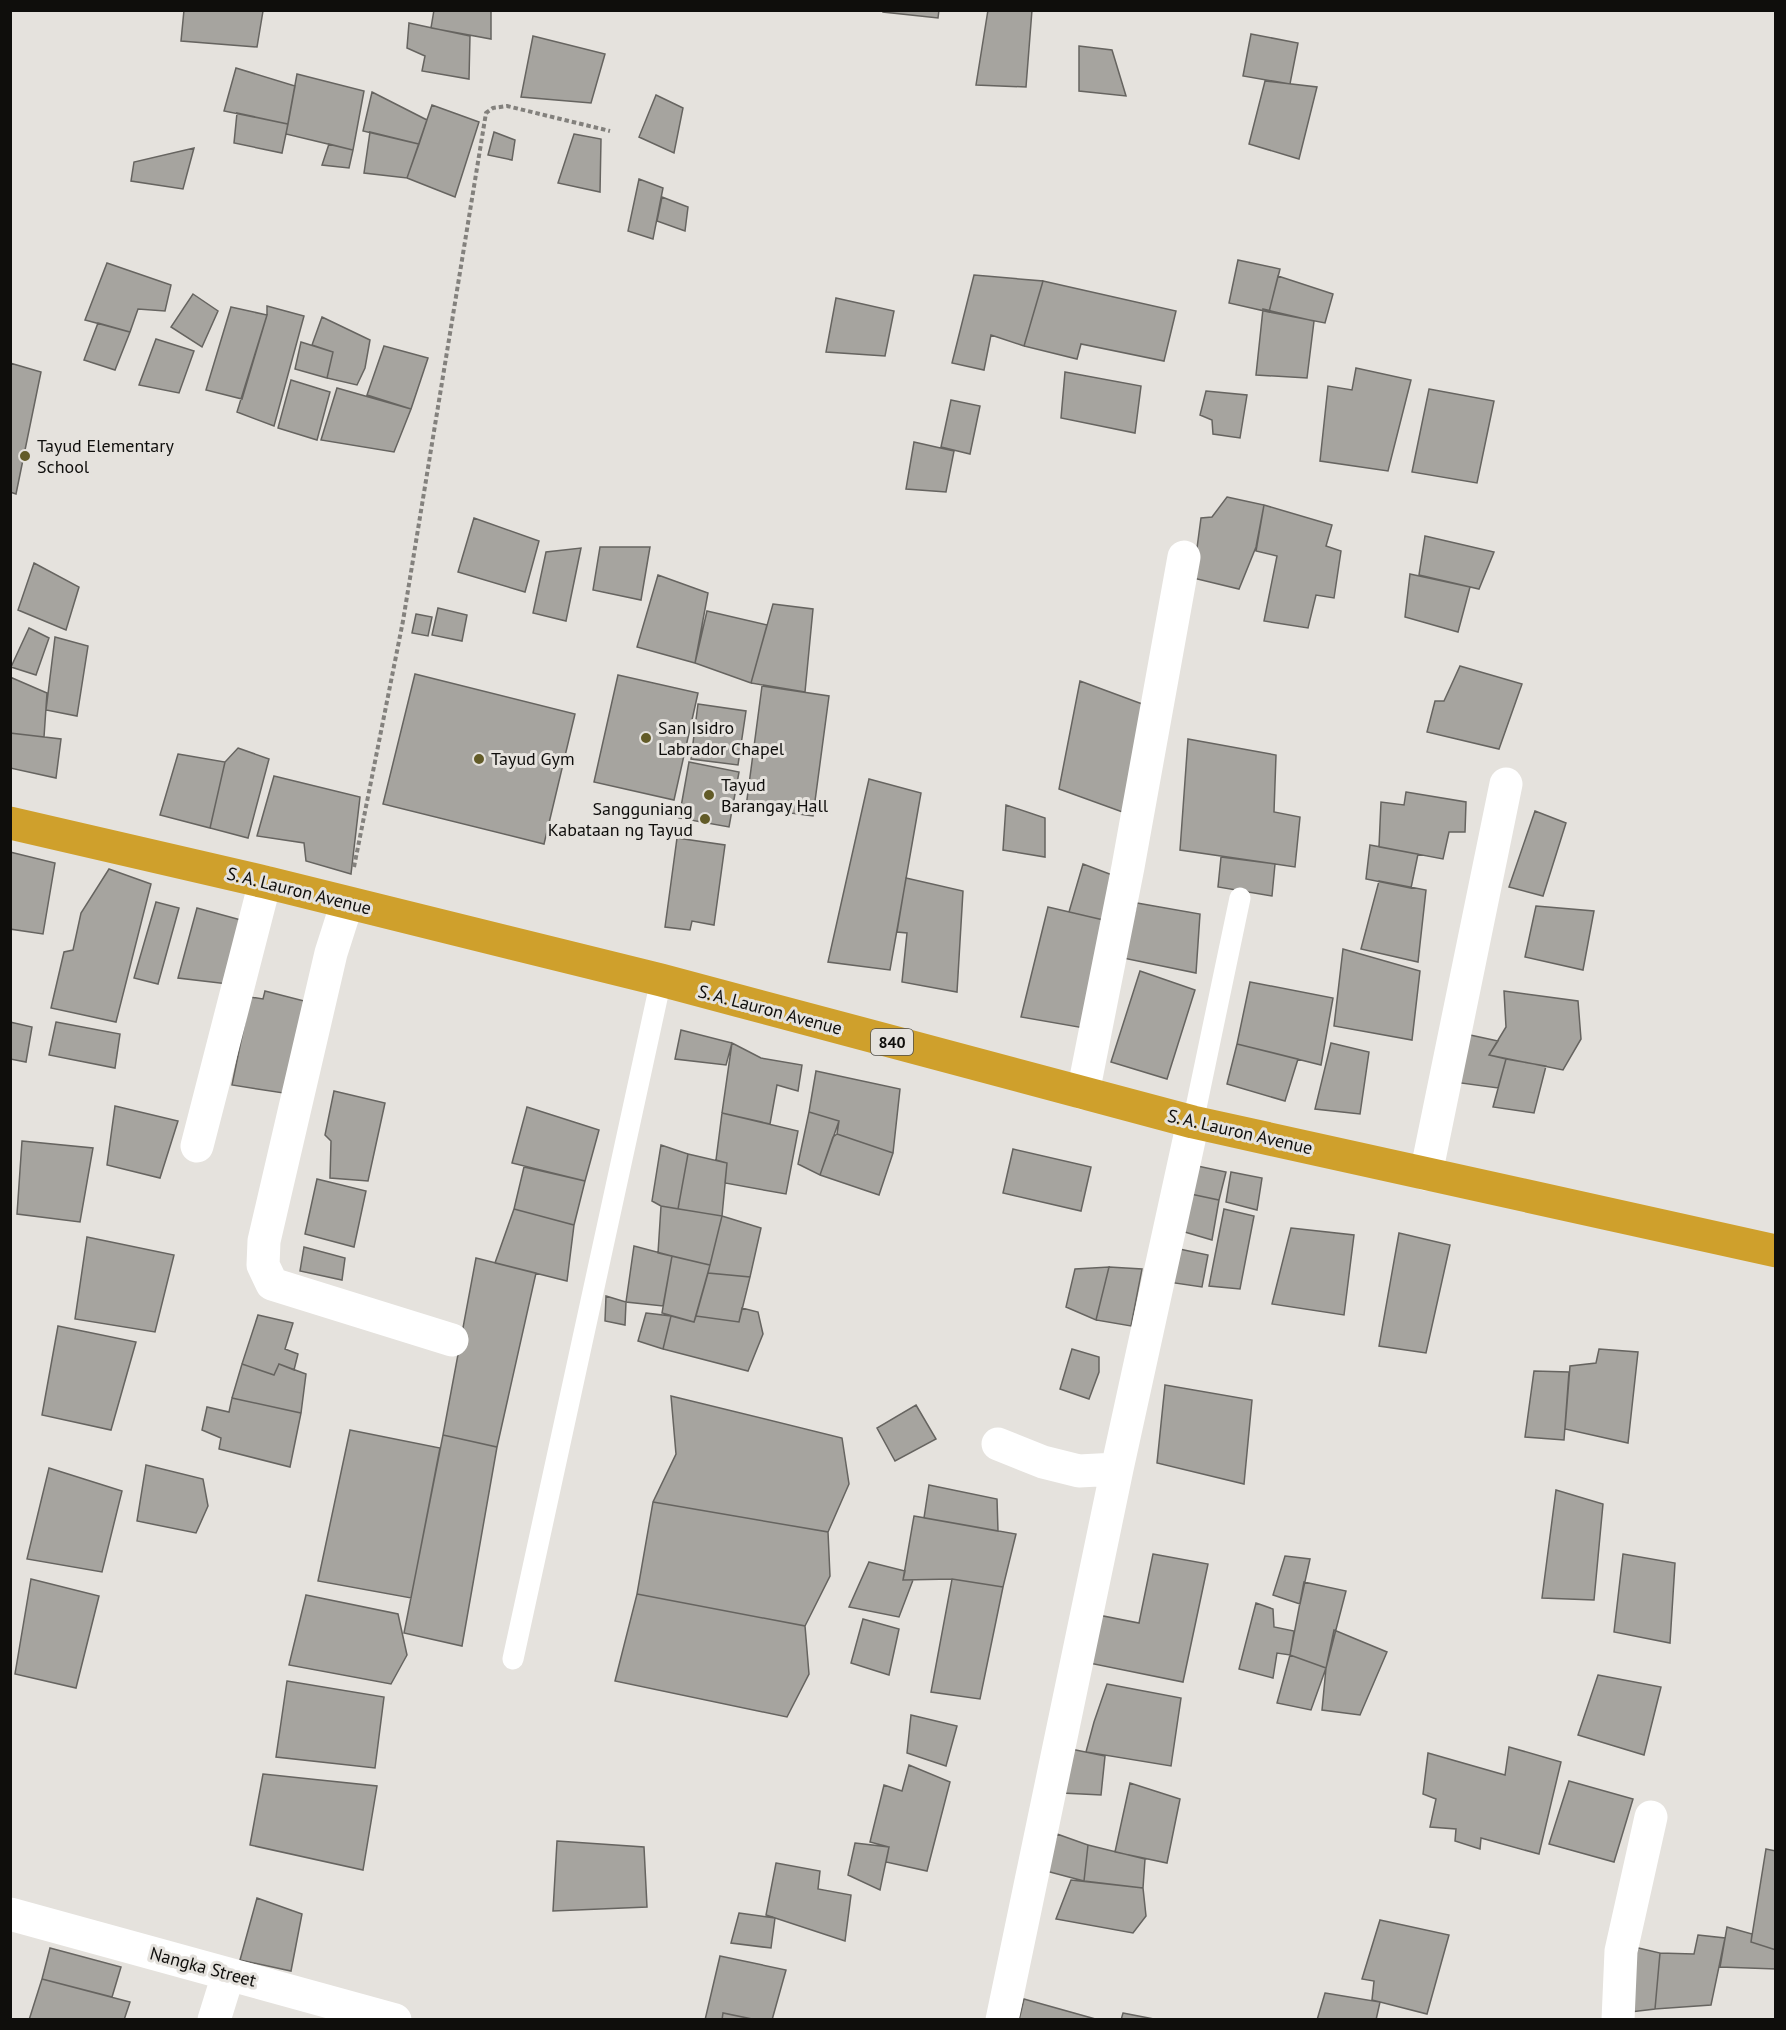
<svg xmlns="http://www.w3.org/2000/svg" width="1786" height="2030" font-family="'PT Sans',sans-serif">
<rect width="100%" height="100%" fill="#e5e2dd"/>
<path fill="#a6a49f" stroke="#666460" stroke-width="1.5" d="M 184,10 L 263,11 L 257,47 L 181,41 Z
M 434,10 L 491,10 L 491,39 L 431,28 Z
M 883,10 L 939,10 L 938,18 L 883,12 Z
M 988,10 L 1032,10 L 1026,87 L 976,85 Z
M 409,23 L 470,36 L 469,79 L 422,71 L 425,56 L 407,48 Z
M 1251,34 L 1298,43 L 1290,84 L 1243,76 Z
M 533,36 L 605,54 L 591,103 L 521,97 Z
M 1079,46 L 1112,50 L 1126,96 L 1079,91 Z
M 236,68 L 295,86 L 288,124 L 224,111 Z
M 297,74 L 364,91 L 353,150 L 286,134 Z
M 1265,81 L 1317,87 L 1299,159 L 1249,144 Z
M 372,92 L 427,120 L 419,144 L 363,131 Z
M 656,95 L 683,108 L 674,153 L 639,137 Z
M 432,105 L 479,122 L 455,197 L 407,178 Z
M 237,113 L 288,124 L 282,153 L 234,143 Z
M 370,132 L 419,144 L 407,178 L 364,173 Z
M 494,132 L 515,140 L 512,160 L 488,155 Z
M 574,134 L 601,139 L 600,192 L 558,183 Z
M 329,144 L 353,150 L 349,168 L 322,165 Z
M 194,148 L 183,189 L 131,181 L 134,162 Z
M 639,179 L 663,188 L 653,239 L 628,231 Z
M 662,197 L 688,207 L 685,231 L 657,221 Z
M 1238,260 L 1280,269 L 1269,312 L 1229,303 Z
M 107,263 L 171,285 L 165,311 L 138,309 L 130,332 L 85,320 Z
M 974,275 L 1043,281 L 1024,346 L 991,335 L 984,370 L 952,363 Z
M 1278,276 L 1333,294 L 1325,323 L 1269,312 Z
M 1043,281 L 1176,311 L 1164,361 L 1081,344 L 1077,359 L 1024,346 Z
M 193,294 L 218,311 L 202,347 L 171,327 Z
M 836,298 L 894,311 L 885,356 L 826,352 Z
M 267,306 L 304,316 L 274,426 L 237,412 L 267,315 Z
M 231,307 L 267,315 L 242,399 L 206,390 Z
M 1263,309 L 1314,321 L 1307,378 L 1256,375 Z
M 322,317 L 370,340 L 365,368 L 357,385 L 327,378 L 333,352 L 312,345 Z
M 98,323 L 130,332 L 115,370 L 84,360 Z
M 156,339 L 194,351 L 179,393 L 139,385 Z
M 301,342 L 333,352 L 327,378 L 295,369 Z
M 384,346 L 428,358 L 411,409 L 367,395 Z
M 10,363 L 41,372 L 16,494 L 10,492 Z
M 1356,368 L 1411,380 L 1388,471 L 1320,461 L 1328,386 L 1352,390 Z
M 1065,372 L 1141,386 L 1135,433 L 1061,418 Z
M 291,380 L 330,392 L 317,440 L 278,428 Z
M 337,388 L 411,409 L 394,452 L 321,440 Z
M 1429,389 L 1494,401 L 1477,483 L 1412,472 Z
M 1206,391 L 1247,395 L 1240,438 L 1213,434 L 1212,420 L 1200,415 Z
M 951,400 L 980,406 L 970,454 L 941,447 Z
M 914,442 L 954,451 L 946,492 L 906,489 Z
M 1227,497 L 1264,505 L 1256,547 L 1239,589 L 1193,578 L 1201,518 L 1212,517 Z
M 1264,505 L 1332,525 L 1326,546 L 1341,551 L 1334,598 L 1316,595 L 1308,628 L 1264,621 L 1277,556 L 1256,551 Z
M 474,518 L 539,541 L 525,592 L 458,572 Z
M 1425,536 L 1494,552 L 1479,589 L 1419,575 Z
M 600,547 L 650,547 L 641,600 L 593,590 Z
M 581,548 L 566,621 L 533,613 L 546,552 Z
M 34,563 L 79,587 L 66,630 L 18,610 Z
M 1410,574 L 1470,587 L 1458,632 L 1405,617 Z
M 658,575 L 708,593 L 695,663 L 637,647 Z
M 773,604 L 813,609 L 805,692 L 751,683 Z
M 438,608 L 467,615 L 462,641 L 432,635 Z
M 707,611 L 767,625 L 751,683 L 695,663 Z
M 416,614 L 432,617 L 428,636 L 412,633 Z
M 29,628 L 49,638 L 36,675 L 11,667 Z
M 55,637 L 88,646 L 77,716 L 46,710 Z
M 1460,666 L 1522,684 L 1499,749 L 1427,732 L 1435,701 L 1444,701 Z
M 415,674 L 575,714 L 544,844 L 383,804 Z
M 618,675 L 698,693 L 674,800 L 594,782 Z
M 10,677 L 47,693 L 44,737 L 10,733 Z
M 1080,681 L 1145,705 L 1128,814 L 1059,789 Z
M 762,686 L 829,696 L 813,816 L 746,807 Z
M 698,704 L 746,711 L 738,765 L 691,759 Z
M 10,733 L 61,739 L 56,778 L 10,768 Z
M 1188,739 L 1276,755 L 1274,812 L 1300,817 L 1295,867 L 1180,850 Z
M 238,748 L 269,759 L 248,838 L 210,828 L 225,762 Z
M 178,754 L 225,762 L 210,828 L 160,815 Z
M 689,762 L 739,772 L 729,827 L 679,818 Z
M 274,776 L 360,797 L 351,874 L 306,861 L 304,843 L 257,836 Z
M 869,779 L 921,793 L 890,970 L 828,962 Z
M 1406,792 L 1466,802 L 1465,832 L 1449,832 L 1443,859 L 1379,847 L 1381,802 L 1404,805 Z
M 1006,805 L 1045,818 L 1045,857 L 1003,850 Z
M 1535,811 L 1566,823 L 1543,896 L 1509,887 Z
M 677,838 L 725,845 L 714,925 L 692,921 L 690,930 L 665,927 Z
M 1370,845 L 1418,854 L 1411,888 L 1366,879 Z
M 10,852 L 55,863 L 43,934 L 10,929 Z
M 1221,857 L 1275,864 L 1272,896 L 1218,887 Z
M 1083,864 L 1115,876 L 1108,921 L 1069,912 Z
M 109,869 L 151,884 L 116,1022 L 51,1008 L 64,952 L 73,950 L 81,913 Z
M 906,878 L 963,891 L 957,992 L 902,982 L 907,933 L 897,932 Z
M 1379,881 L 1426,890 L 1418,962 L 1361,949 Z
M 156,902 L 179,908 L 158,984 L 134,978 Z
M 1137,903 L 1200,914 L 1196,973 L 1123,958 Z
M 1536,906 L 1594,911 L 1583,970 L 1525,957 Z
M 1048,907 L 1108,921 L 1084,1028 L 1021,1017 Z
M 197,908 L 241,920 L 228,984 L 178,978 Z
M 1343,949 L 1420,971 L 1412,1040 L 1334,1026 Z
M 1140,971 L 1195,990 L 1167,1079 L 1111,1062 Z
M 1250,982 L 1333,998 L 1321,1065 L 1237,1044 Z
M 265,991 L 312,1003 L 290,1094 L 232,1085 L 250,997 L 263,999 Z
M 1504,991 L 1578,1001 L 1581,1039 L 1563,1070 L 1489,1055 L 1506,1027 Z
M 10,1022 L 32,1027 L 26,1062 L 10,1059 Z
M 56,1022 L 120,1034 L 115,1068 L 49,1055 Z
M 681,1030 L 732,1043 L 726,1065 L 675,1059 Z
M 1461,1033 L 1498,1041 L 1489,1055 L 1506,1059 L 1498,1088 L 1446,1081 Z
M 732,1043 L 761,1058 L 802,1065 L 798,1091 L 777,1085 L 770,1124 L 722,1113 Z
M 1331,1043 L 1369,1052 L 1360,1114 L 1315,1109 Z
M 1237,1044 L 1298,1059 L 1285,1101 L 1227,1084 Z
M 1506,1059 L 1546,1066 L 1534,1113 L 1493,1107 Z
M 816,1071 L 900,1089 L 893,1153 L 837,1134 L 839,1121 L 809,1112 Z
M 334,1091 L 385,1103 L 368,1181 L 330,1178 L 331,1141 L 325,1135 Z
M 115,1106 L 178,1121 L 160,1178 L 107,1165 Z
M 527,1107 L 599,1130 L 585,1181 L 512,1163 Z
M 809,1112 L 839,1121 L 820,1175 L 798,1164 Z
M 722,1113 L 798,1131 L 786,1194 L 725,1183 L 727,1163 L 716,1160 Z
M 837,1134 L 893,1153 L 879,1195 L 820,1175 L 833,1137 Z
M 22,1141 L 93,1148 L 80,1222 L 17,1214 Z
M 661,1145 L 688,1154 L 678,1209 L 661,1206 L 652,1201 Z
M 1013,1149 L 1091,1167 L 1081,1211 L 1003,1193 Z
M 688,1154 L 727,1163 L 722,1216 L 678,1209 Z
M 1188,1164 L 1226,1172 L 1219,1200 L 1181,1192 Z
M 524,1167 L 585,1181 L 574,1225 L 514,1209 Z
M 1231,1172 L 1262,1178 L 1257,1210 L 1226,1202 Z
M 317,1179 L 366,1191 L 354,1247 L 305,1234 Z
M 1181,1192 L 1219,1200 L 1212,1240 L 1171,1228 Z
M 661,1206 L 722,1216 L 710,1265 L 658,1253 Z
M 514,1209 L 574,1225 L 567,1281 L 495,1263 Z
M 1224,1209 L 1254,1216 L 1240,1289 L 1209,1286 Z
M 722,1216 L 761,1228 L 750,1277 L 708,1273 Z
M 1291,1228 L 1354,1235 L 1344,1315 L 1272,1304 Z
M 1399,1233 L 1450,1245 L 1426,1353 L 1379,1346 Z
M 87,1237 L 174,1255 L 155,1332 L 75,1319 Z
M 634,1246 L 672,1256 L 663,1306 L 626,1302 Z
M 304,1247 L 345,1258 L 342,1280 L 300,1271 Z
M 1170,1247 L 1208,1255 L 1202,1287 L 1161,1281 Z
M 672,1256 L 710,1265 L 694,1322 L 662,1313 Z
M 476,1258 L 536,1273 L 497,1447 L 443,1435 Z
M 1109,1267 L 1142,1269 L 1131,1326 L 1096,1320 Z
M 1109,1267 L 1096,1320 L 1066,1307 L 1075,1269 Z
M 708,1273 L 750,1277 L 739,1322 L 696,1316 Z
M 606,1296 L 626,1302 L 625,1325 L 605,1321 Z
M 742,1308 L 758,1312 L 763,1334 L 748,1371 L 663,1349 L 671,1316 L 694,1322 L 696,1316 L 739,1322 Z
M 646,1313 L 671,1316 L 663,1349 L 638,1341 Z
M 258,1315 L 293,1323 L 285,1349 L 298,1354 L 294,1370 L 279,1364 L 274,1375 L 242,1364 Z
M 58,1326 L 136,1342 L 111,1430 L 42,1415 Z
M 1072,1349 L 1099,1357 L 1099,1372 L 1089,1399 L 1060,1389 Z
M 1599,1349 L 1638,1352 L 1628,1443 L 1565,1429 L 1570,1366 L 1596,1363 Z
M 242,1364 L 274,1375 L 279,1364 L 306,1374 L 301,1413 L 232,1398 Z
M 1534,1371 L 1569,1372 L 1564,1440 L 1525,1437 Z
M 1165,1385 L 1252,1400 L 1244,1484 L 1157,1463 Z
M 671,1396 L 842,1438 L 849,1484 L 828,1532 L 653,1502 L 676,1454 Z
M 232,1398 L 301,1413 L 290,1467 L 219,1449 L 221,1438 L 202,1430 L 207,1407 L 229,1412 Z
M 916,1405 L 936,1439 L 895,1461 L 877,1428 Z
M 350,1430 L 440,1448 L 411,1598 L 318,1581 Z
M 443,1435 L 497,1447 L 462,1646 L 404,1633 Z
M 146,1465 L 203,1479 L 208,1506 L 196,1533 L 137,1521 Z
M 49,1468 L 122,1491 L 102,1572 L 27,1559 Z
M 929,1485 L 997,1499 L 998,1531 L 924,1518 Z
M 1556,1490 L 1603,1504 L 1594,1600 L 1542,1598 Z
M 653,1502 L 828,1532 L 830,1576 L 805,1626 L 637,1594 Z
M 914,1516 L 1016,1534 L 1003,1587 L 952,1579 L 903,1580 Z
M 1153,1554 L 1208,1564 L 1183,1682 L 1089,1663 L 1098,1615 L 1139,1623 Z
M 1623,1554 L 1675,1563 L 1670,1643 L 1614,1632 Z
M 1285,1556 L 1310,1559 L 1300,1604 L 1273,1595 Z
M 869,1562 L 905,1571 L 903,1580 L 913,1580 L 899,1617 L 849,1607 Z
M 31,1579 L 99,1596 L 76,1688 L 15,1674 Z
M 952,1579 L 1003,1587 L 980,1699 L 931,1692 Z
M 1304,1582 L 1346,1591 L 1326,1668 L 1290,1655 Z
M 637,1594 L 805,1626 L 809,1674 L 787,1717 L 615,1681 Z
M 306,1595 L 398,1614 L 407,1655 L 391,1684 L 289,1665 Z
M 1256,1603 L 1273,1609 L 1274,1627 L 1294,1631 L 1290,1655 L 1277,1653 L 1273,1678 L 1239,1669 Z
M 863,1619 L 899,1629 L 889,1675 L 851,1663 Z
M 1334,1630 L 1387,1652 L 1360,1715 L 1322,1710 L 1326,1668 Z
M 1290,1655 L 1326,1668 L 1311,1710 L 1277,1703 Z
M 1598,1675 L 1661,1687 L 1644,1755 L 1578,1735 Z
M 287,1681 L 384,1697 L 375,1768 L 276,1757 Z
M 1107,1684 L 1181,1698 L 1171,1766 L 1086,1752 L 1094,1722 Z
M 911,1715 L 957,1726 L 946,1766 L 907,1753 Z
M 1509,1747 L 1561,1762 L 1539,1854 L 1481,1838 L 1480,1849 L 1455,1841 L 1456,1829 L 1430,1827 L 1436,1799 L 1423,1794 L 1428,1753 L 1505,1775 Z
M 1071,1749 L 1105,1756 L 1101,1795 L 1062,1793 Z
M 909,1765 L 950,1782 L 927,1871 L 886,1862 L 889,1847 L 870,1842 L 884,1785 L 902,1791 Z
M 263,1774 L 377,1786 L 363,1870 L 250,1845 Z
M 1569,1781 L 1633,1799 L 1614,1862 L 1549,1844 Z
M 1130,1783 L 1180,1799 L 1167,1863 L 1115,1852 Z
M 1057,1834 L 1088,1845 L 1084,1881 L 1046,1871 Z
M 557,1841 L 644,1847 L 647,1907 L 553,1911 Z
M 855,1843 L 889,1847 L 880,1890 L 848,1875 Z
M 1088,1845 L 1145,1859 L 1143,1888 L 1084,1881 Z
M 1766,1849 L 1776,1851 L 1776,1950 L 1751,1942 Z
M 776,1863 L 820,1871 L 818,1889 L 851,1895 L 845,1941 L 766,1915 Z
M 1071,1880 L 1143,1888 L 1146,1916 L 1133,1933 L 1056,1919 Z
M 257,1898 L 302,1914 L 291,1971 L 240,1960 Z
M 739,1913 L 775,1918 L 771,1948 L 731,1943 Z
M 1380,1920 L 1449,1935 L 1427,2014 L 1372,2000 L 1374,1981 L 1362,1979 Z
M 1727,1927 L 1752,1934 L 1751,1942 L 1776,1950 L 1776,1969 L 1720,1967 Z
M 1698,1935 L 1725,1938 L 1711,2005 L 1655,2009 L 1660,1953 L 1694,1954 Z
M 1630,1946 L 1660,1953 L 1655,2009 L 1622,2013 Z
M 50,1948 L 121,1967 L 112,1997 L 42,1979 Z
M 720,1956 L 786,1970 L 772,2020 L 757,2020 L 723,2013 L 722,2020 L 705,2020 Z
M 42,1979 L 130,2002 L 124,2020 L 29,2020 Z
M 1325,1993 L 1380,2002 L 1376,2020 L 1317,2020 Z
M 1024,1999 L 1099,2020 L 1019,2020 Z
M 723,2013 L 757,2020 L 722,2020 Z
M 1123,2013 L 1159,2020 L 1121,2020 Z"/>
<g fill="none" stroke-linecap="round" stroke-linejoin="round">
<path stroke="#83817d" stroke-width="4" stroke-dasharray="4.5 3" stroke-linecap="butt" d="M 354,867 L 403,621 L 486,113 L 493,108 L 507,106 L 610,131"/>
<path stroke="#fff" stroke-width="21" d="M 1193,1122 L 1240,898
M 513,1659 L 661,980"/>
<path stroke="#fff" stroke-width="33" d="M 347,903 L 331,953 L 264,1241 L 263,1265 L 272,1284 L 452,1340
M 1083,1093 L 1128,867 L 1184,557
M 197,1146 L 265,882
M 1426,1174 L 1506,784
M 998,1444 L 1043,1462 L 1079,1471 L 1117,1469
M 10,1914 L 395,2020
M 214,2020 L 228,1975
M 1002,2020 L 1117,1469 L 1193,1122
M 1618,2020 L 1621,1951 L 1651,1817"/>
<path stroke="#cfa02c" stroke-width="33" d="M 10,823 L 265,882 L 661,980 L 1193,1122 L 1776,1251"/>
</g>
<g fill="#625b27" stroke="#e5e2dd" stroke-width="2">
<circle cx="25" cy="456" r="6"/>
<circle cx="646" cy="738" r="6"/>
<circle cx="479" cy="759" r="6"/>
<circle cx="709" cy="795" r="6"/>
<circle cx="705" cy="819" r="6"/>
</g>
<g text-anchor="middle" stroke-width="6" stroke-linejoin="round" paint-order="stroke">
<rect fill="#e5e2dd" stroke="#4f4e4b" stroke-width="1.5" x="871" y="1029" width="42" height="26" rx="4.5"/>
<g font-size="16" font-weight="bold" fill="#0f0e0c">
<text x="892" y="1048">840</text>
</g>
<g font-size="18" fill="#0f0e0c" stroke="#e5e2dd" text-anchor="start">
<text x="37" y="452">Tayud Elementary<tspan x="37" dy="21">School</tspan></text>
<text x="658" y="734">San Isidro<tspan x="658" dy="21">Labrador Chapel</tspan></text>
<text x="491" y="765">Tayud Gym</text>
<text x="721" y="791">Tayud<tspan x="721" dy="21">Barangay Hall</tspan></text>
<text x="693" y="815" text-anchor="end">Sangguniang<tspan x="693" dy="21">Kabataan ng Tayud</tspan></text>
</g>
<g font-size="18" fill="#0f0e0c" stroke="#e5e2dd">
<text transform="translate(299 891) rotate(14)" y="6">S. A. Lauron Avenue</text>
<text transform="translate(770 1010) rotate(15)" y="6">S. A. Lauron Avenue</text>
<text transform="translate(1240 1132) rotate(13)" y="6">S. A. Lauron Avenue</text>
<text transform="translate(203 1967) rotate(15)" y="6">Nangka Street</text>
</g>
</g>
<rect width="1786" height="2030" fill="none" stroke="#0f0e0c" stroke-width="24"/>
</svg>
